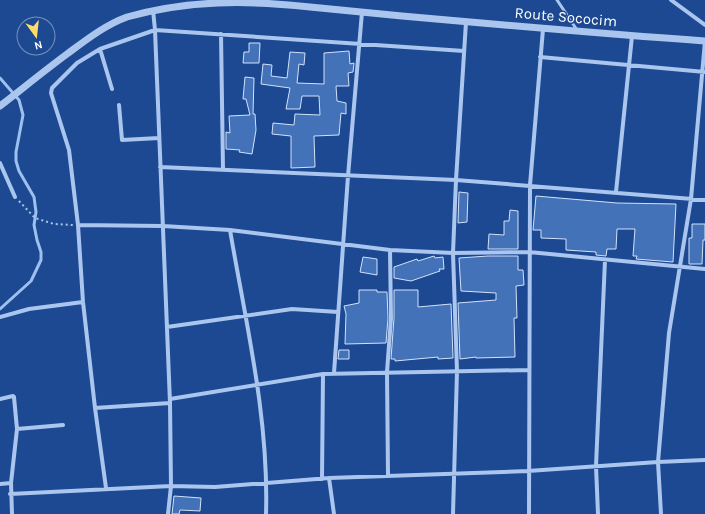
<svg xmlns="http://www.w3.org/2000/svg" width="705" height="514" font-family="Karla,sans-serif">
<rect width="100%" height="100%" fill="#1c4991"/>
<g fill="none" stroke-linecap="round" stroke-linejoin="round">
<path stroke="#9ec0f0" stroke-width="3" d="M 0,78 L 19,100 L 23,115 L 16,152 L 16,161 L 19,171 L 34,197 L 36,212 L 34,225 L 37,240 L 41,252 L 41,260 L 31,281 L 0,309"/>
</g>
<path fill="#4472b9" stroke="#d1e2fa" d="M 249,43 L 260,43 L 259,63 L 243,63 L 244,52 L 249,52 Z
M 349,51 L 350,64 L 354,63 L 353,72 L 348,73 L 349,86 L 336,86 L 337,101 L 346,103 L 346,114 L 341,113 L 339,135 L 314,136 L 315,167 L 291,168 L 291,136 L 272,134 L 273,123 L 294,125 L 295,114 L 320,115 L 319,96 L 302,96 L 300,109 L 286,109 L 290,88 L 261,84 L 263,64 L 272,65 L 271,76 L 287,78 L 290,52 L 305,53 L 304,65 L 299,64 L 297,83 L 324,84 L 324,53 Z
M 245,77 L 254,78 L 253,114 L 255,114 L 256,130 L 252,154 L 239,152 L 240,150 L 226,149 L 226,132 L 230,133 L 229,116 L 250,115 L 246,99 L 243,99 Z
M 459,192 L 468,193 L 467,222 L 458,223 Z
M 536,196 L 617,203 L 676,204 L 673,262 L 636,259 L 637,256 L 633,256 L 635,229 L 617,229 L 616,249 L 607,249 L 606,256 L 596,255 L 596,252 L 566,250 L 566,239 L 541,238 L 541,230 L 533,230 Z
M 510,210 L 518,211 L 518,249 L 488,249 L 489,234 L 504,235 L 504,221 L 509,221 Z
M 692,224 L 705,224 L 705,240 L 703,240 L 702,264 L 689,264 L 689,238 L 692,238 Z
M 434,256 L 435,258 L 443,257 L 444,269 L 439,269 L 440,271 L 411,281 L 394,278 L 394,267 L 417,259 L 418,261 Z
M 488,256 L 518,256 L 518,270 L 523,270 L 524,285 L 516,286 L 517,318 L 514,318 L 515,357 L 476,358 L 476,357 L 460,359 L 458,303 L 496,300 L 496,293 L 461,291 L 459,258 Z
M 363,257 L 377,259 L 377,275 L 360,272 Z
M 359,290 L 377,290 L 377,292 L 387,292 L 388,318 L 386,343 L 345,344 L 346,314 L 344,306 L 359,303 Z
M 394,290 L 418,290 L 418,307 L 451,304 L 453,358 L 438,359 L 438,357 L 395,361 L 395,359 L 391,359 L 394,318 Z
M 339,350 L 349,350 L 349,359 L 338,359 Z
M 174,496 L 201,498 L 200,511 L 180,510 L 179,514 L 172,514 Z"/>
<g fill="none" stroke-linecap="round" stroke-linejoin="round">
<path stroke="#abc6ee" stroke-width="2" stroke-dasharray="2 3" stroke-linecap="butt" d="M 19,201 L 35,218 L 54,224 L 73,225"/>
<path stroke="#abc6ee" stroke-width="3" d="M 557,0 L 577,30"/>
<path stroke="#abc6ee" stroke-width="4" d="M 671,0 L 705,25
M 153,10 L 155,30 L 170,403 L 171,486 L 168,514
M 221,34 L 223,170
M 100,49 L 112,89
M 540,57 L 705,72
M 119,105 L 122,140 L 159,138
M 0,163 L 15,197
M 160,167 L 456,180 L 705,200
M 616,192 L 632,36
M 78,225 L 163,226 L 230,230 L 390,250 L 453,253 L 529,252 L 705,269
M 230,230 C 246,324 269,418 266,514
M 0,317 L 29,309 L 83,302
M 167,327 L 292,309 L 338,312
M 334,373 L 348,176 L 362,12
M 0,399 L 13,396 L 14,397 L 17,429 L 11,483 L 12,514
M 170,399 L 323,374 L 529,370
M 95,408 L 170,403
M 17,429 L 63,425
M 388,476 L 387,372 L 391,318 L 390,250
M 329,478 L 334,514
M 322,479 L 323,374
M 0,484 L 11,483
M 106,488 L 95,408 L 83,302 L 78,225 L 69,150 L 51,93 L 52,88 L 77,63 L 100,49 L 155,30 L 464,51
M 10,494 L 171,486 L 215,487 L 329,478 L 528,471 L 658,462 L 705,460
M 453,514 L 457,371 L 453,253 L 456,180 L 466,22
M 529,514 L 530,185 L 543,29
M 598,514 L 596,466 L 605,260
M 661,514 L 658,462 L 669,333 L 691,199 L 705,41"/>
<path stroke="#abc6ee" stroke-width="7" d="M 0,106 C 22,89 44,71 67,54 C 86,40 105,25 127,17 C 188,0 247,0 310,7 C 341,10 371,13 402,16 C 503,25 604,34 705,41"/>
</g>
<g text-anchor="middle" stroke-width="3" stroke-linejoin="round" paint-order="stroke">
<g font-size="15" fill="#fff" stroke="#1c4991">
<text transform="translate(566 17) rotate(5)" y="5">Route Sococim</text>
</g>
</g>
<g transform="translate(36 36) rotate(165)"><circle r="19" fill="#1c4991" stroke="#7792bd"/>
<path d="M0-3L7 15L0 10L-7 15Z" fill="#ffdb69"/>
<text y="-6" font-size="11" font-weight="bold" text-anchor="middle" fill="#ffffff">N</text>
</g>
</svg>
